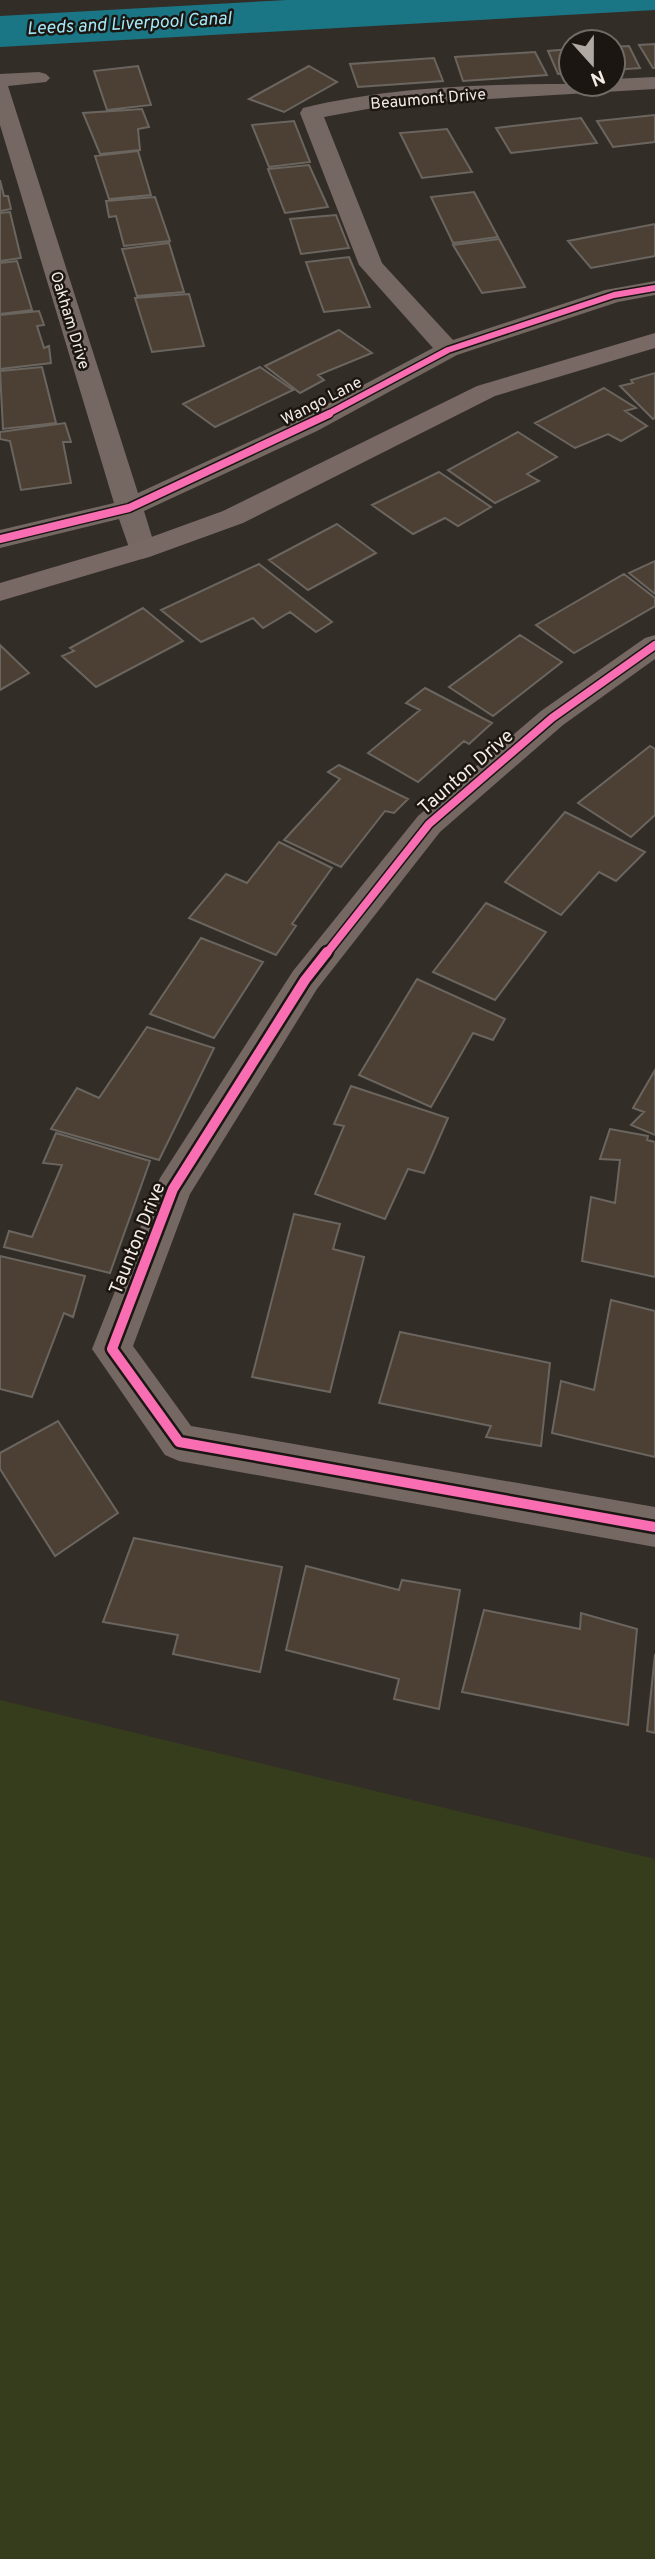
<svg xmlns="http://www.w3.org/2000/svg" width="655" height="2559" font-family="Overpass,sans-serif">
<rect width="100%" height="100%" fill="#332d27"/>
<path fill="#363d1c" d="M 0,1700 L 655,1859 L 655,2559 L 0,2559 Z"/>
<path fill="#1a7685" d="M 287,0 L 655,0 L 655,10 L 0,47 L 0,16 Z"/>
<path fill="#4c4034" stroke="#6b6560" stroke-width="2" d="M 655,44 L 655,68 L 653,68 L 639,45 Z
M 629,46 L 640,68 L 613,70 L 613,47 Z
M 571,49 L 571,73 L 558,74 L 548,51 Z
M 535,52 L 547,75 L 463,81 L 455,57 Z
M 434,58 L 443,81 L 358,87 L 350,64 Z
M 138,66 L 151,105 L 107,110 L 94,71 Z
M 309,66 L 337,82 L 284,112 L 249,99 Z
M 142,109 L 149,127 L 138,129 L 140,150 L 100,154 L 83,113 Z
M 655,115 L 655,142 L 613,147 L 597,121 Z
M 581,118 L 597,143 L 511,153 L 496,128 Z
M 294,121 L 310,162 L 269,167 L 252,125 Z
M 447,129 L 472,172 L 422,178 L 400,133 Z
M 138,151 L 151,195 L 109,199 L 95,156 Z
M 309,165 L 328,207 L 285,213 L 268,169 Z
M 0,180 L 4,196 L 8,196 L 11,209 L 0,211 Z
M 474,192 L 498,237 L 453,243 L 431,197 Z
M 155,197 L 170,241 L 124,246 L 116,216 L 109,217 L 106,201 Z
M 10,212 L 21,258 L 0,261 L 0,213 Z
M 336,215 L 349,248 L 301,254 L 290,219 Z
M 655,224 L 655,256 L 591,268 L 568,241 Z
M 499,239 L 525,287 L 482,293 L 453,245 Z
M 169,243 L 184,292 L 137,296 L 122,249 Z
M 349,257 L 370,307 L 324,312 L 306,262 Z
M 17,261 L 32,310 L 0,314 L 0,263 Z
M 189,294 L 204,346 L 152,352 L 135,298 Z
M 39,311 L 44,325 L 37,326 L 44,348 L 49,346 L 51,363 L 0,369 L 0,315 Z
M 339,330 L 372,353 L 318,375 L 324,380 L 300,393 L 265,366 Z
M 42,367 L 56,423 L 3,429 L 0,371 Z
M 260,367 L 293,390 L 215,427 L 183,404 Z
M 655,373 L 655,418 L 653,419 L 620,386 L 633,383 L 631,380 Z
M 604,388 L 636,408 L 625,411 L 647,426 L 621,441 L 608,434 L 575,448 L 535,423 Z
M 65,423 L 71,442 L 63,442 L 71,483 L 21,490 L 10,441 L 0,439 L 0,432 Z
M 518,432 L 557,457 L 527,474 L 539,481 L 495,503 L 448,470 Z
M 439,472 L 491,507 L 458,526 L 445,518 L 413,534 L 372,505 Z
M 337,524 L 376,553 L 308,590 L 269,560 Z
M 655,561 L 655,594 L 629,573 Z
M 259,564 L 332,622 L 316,632 L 290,612 L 263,628 L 253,618 L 201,642 L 161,610 Z
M 624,574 L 655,598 L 655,606 L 574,653 L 536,625 Z
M 143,608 L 183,641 L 96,687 L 62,656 L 74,651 L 70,648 Z
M 520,635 L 562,662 L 493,716 L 449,687 Z
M 0,645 L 29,673 L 0,690 Z
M 425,688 L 492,723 L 469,744 L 464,741 L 418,782 L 368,753 L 420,710 L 406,703 Z
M 650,746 L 655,749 L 655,815 L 631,837 L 578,803 Z
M 339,765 L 408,799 L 394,813 L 385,811 L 341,867 L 284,840 L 340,779 L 328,772 Z
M 565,812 L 645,852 L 616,881 L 599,872 L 561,915 L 505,882 Z
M 279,842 L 332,868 L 292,924 L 296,926 L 276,955 L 189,918 L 226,874 L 247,883 Z
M 486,903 L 546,932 L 495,1000 L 433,972 Z
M 201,938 L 263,962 L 214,1038 L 150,1014 Z
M 417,979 L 505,1019 L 493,1040 L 473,1033 L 431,1107 L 359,1075 Z
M 147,1027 L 214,1048 L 159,1160 L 51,1129 L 77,1088 L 99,1098 Z
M 655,1070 L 655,1135 L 631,1125 L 644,1112 L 633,1108 Z
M 351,1086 L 448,1118 L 424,1173 L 408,1169 L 385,1219 L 315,1194 L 344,1126 L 334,1124 Z
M 610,1129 L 648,1136 L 647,1140 L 655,1142 L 655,1277 L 582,1261 L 591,1197 L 615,1203 L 620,1160 L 600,1159 Z
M 56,1133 L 150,1161 L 110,1273 L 4,1247 L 9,1231 L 32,1237 L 62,1165 L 43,1163 Z
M 294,1214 L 340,1224 L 333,1249 L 364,1257 L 330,1392 L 252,1377 Z
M 0,1256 L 85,1276 L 73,1317 L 64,1313 L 32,1397 L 0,1389 Z
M 611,1300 L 655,1311 L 655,1457 L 552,1433 L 561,1381 L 594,1390 Z
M 400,1332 L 550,1363 L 541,1446 L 486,1437 L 491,1426 L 379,1403 Z
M 58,1421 L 118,1513 L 55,1556 L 0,1469 L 0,1453 Z
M 134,1538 L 282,1567 L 260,1672 L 173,1654 L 178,1635 L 103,1622 Z
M 306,1566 L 399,1590 L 402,1580 L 460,1590 L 439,1709 L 394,1699 L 399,1679 L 286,1650 Z
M 484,1610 L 580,1629 L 581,1613 L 637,1629 L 628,1725 L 462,1692 Z
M 655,1654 L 655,1733 L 647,1731 Z"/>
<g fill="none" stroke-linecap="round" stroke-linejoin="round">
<path fill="#756863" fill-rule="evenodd" d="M 39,72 L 46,74 L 50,78 L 46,82 L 8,86 L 138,493 L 299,419 L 433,348 L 359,265 L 300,113 L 303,108 C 404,83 514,84 613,84 L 613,79 L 655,77 L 655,89 L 389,105 L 324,117 L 382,263 L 453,340 L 605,290 L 655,281 L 655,295 L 618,302 L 457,355 L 317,431 L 144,511 L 156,550 L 152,556 L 142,559 L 132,556 L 119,519 L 0,548 L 0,530 L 114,503 L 0,125 L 0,74 Z
M 655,635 L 655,659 L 563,725 L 440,832 L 317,989 L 190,1194 L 133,1346 L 191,1426 L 655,1507 L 655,1547 L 179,1461 L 165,1455 L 92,1349 L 160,1178 L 293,971 L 418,816 L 541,711 L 645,638 Z"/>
<path fill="#796964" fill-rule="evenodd" d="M 655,333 L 655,348 L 495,396 L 243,523 L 152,556 L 0,601 L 0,583 L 132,544 L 223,511 L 477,386 Z"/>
<g stroke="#1b1611" stroke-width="9">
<path id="cycleway-far2" d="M 326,415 L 448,350 L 614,295 L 655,288"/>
</g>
<g stroke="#1b1611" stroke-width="11">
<path id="cycleway-far1" d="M 0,539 L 129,508 L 329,414
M 326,954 L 429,824 L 552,718 L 655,645"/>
</g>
<g stroke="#1b1611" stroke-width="15">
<path id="cycleway" d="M 327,952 L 305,980 L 173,1189 L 112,1349 L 179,1442 L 655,1527"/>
</g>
<use href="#cycleway-far2" stroke="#f96db3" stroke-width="6"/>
<use href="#cycleway-far1" stroke="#f96db3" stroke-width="8"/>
<use href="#cycleway" stroke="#f96db3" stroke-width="10"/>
</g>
<g text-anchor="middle" stroke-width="5" stroke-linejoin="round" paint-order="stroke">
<g font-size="16" fill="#f3ebe4" stroke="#1b1611">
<text transform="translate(428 98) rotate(-5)" y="6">Beaumont Drive</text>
<text transform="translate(71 320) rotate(73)" y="6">Oakham Drive</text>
<text transform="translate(321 400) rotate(-27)" y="6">Wango Lane</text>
</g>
<g font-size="18" font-style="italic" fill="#a3e8f7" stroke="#1b1611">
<text transform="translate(129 23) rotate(-3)" y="6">Leeds and Liverpool Canal</text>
</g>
<g font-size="19" fill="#f3ebe4" stroke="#1b1611">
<text transform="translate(465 771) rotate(-41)" y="7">Taunton Drive</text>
<text transform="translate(136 1238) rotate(-68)" y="7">Taunton Drive</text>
</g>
</g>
<g transform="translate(592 63) rotate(159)"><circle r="33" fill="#1b1611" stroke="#716b65" stroke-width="2"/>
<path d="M0-5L12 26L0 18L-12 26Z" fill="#b0a8a2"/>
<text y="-10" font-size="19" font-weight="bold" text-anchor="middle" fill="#f3ebe4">N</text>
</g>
</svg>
